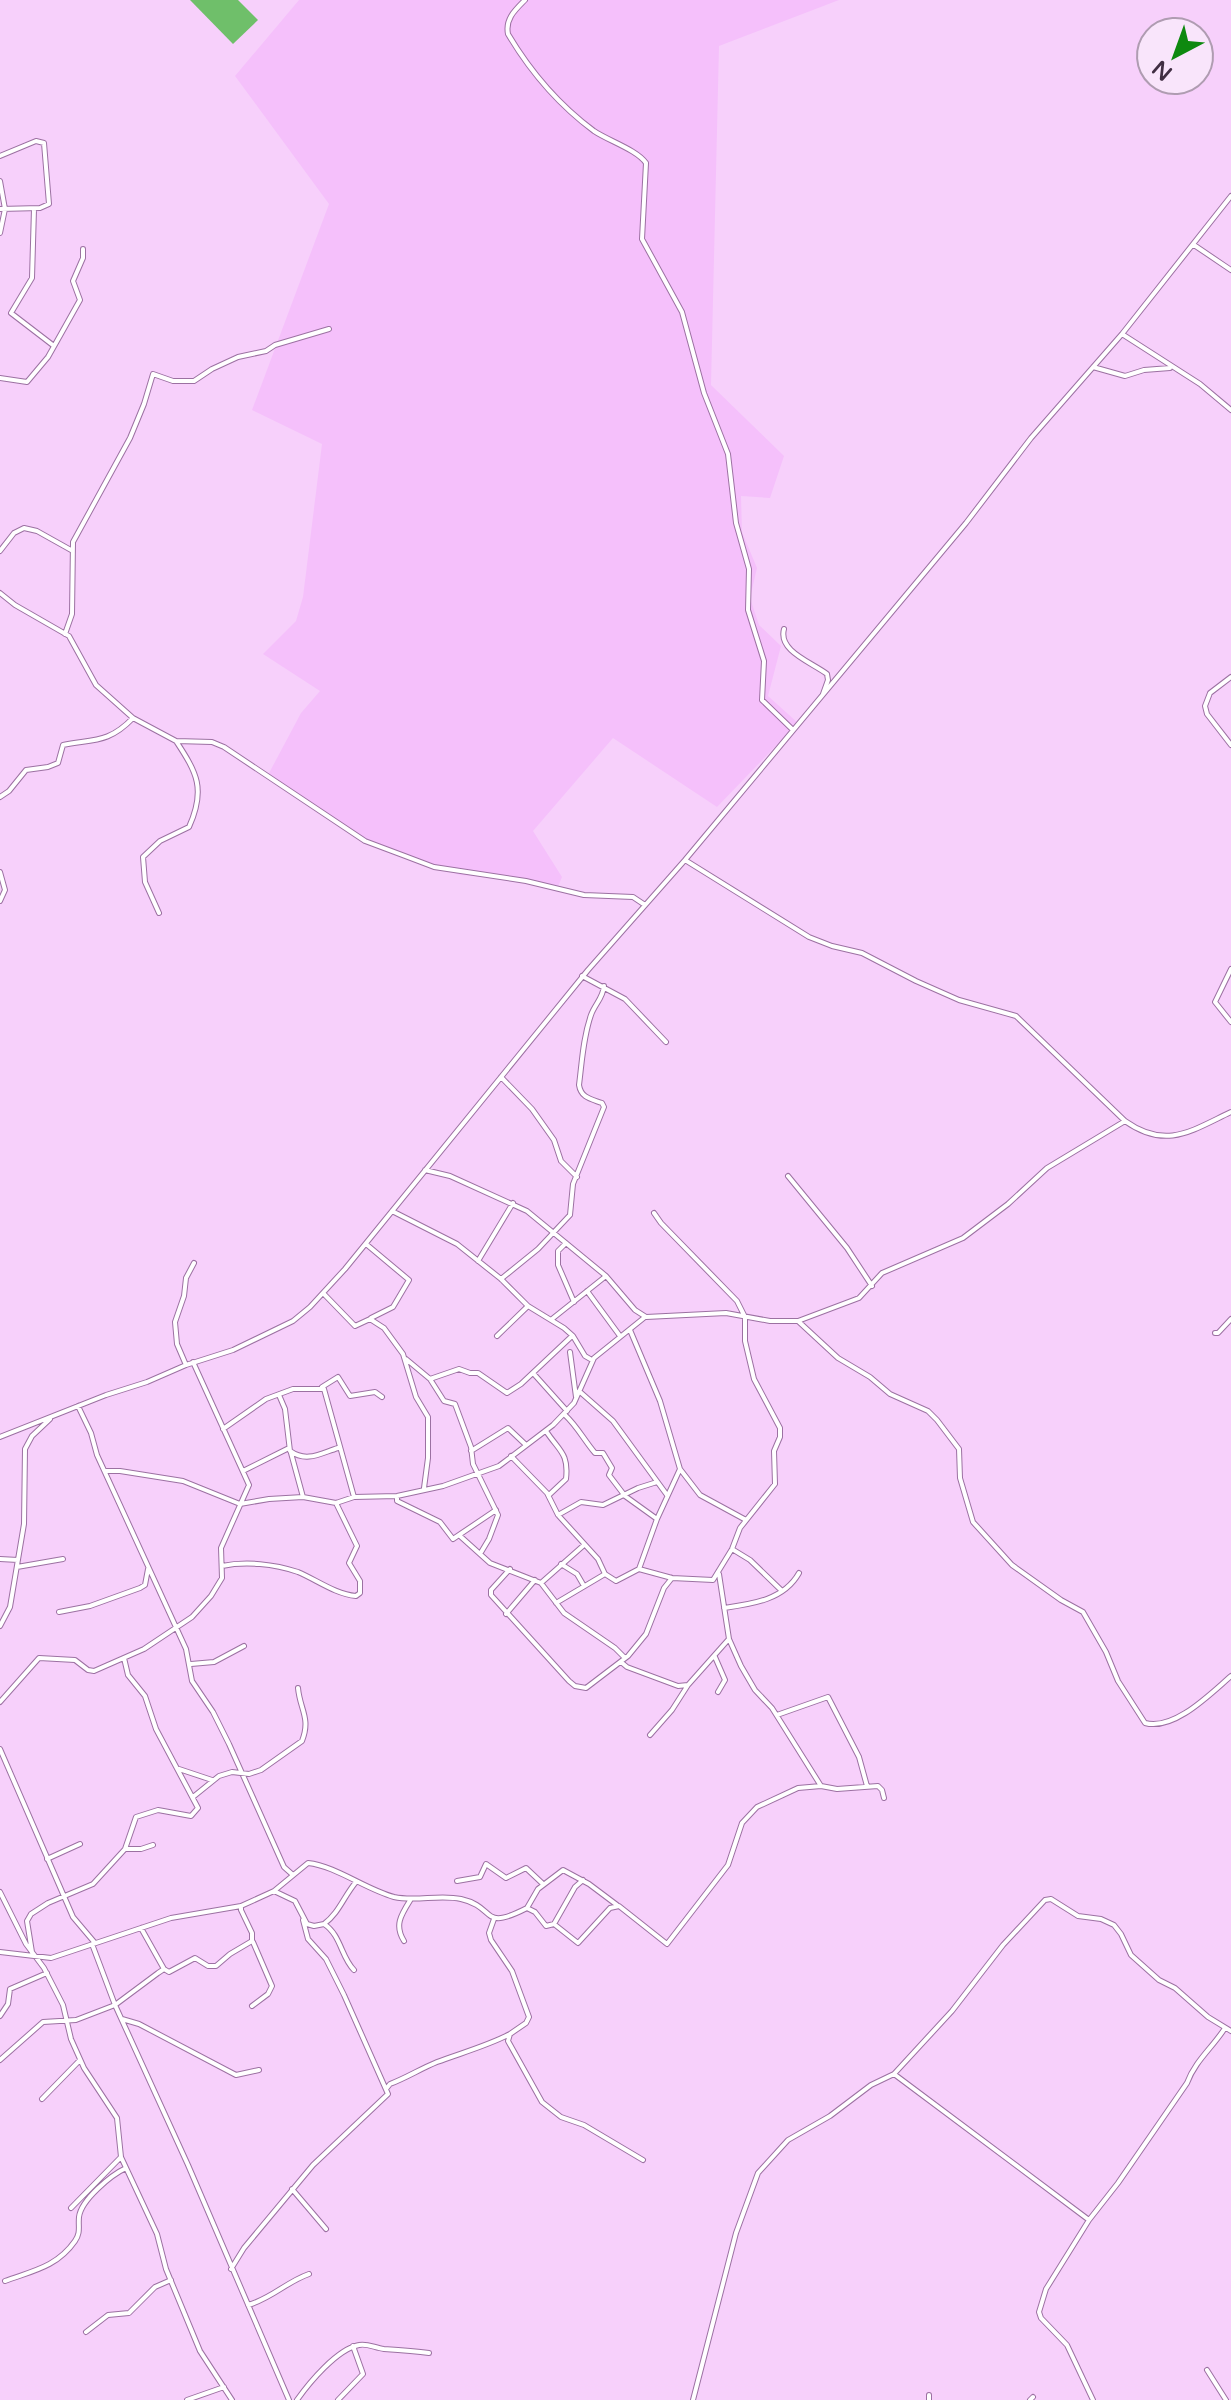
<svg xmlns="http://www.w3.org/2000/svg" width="1231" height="2400" font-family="'Varela Round',sans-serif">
<rect width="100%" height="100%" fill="#f7d0fb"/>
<path fill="#f5c0fb" d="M 299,0 L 839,0 L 719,46 L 711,385 L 784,456 L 770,498 L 741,496 L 742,532 L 757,568 L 750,598 L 759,625 L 781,646 L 768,696 L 798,723 L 717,807 L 613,738 L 533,831 L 562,877 L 557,889 L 501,878 L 460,875 L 378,849 L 268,775 L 301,713 L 320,691 L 263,654 L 296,621 L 303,597 L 322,444 L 252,410 L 329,204 L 235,76 Z"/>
<path fill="#6fbf6a" d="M 190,0 L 238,0 L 258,20 L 233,44 Z"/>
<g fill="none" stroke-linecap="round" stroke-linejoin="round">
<g stroke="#9c71a2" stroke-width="6">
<path id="street" d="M 525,0 C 515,10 505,19 508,34 C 530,71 559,105 594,131 C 609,141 637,150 646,163 L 642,239 L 682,312 L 704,393 L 728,454 L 736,523 L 749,569 L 748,610 L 764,661 L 762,700 L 793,730
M 0,156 L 36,141 L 44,143 L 49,204 L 40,208 L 0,209
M 0,181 L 5,209 L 0,233
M 34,209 L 32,278 L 11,313 L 54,346
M 1194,245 L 1231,270
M 1122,334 L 1200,384 L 1231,410
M 1093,367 L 1125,376 L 1144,370 L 1170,368
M 0,378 L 27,382 L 48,357 L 80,300 L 73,281 L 83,258 L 83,249
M 0,551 L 14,533 L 24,528 L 37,531 L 71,550
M 0,593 L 15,605 L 69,636 L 96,685 L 133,718 L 176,741 L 212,742 L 224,747 L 365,841 L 405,856 L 434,867 L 526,881 L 584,895 L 633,897 L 645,905
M 784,629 C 778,651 811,662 827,674 L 828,680 L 823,694
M 65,634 L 72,614 L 73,542 L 130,438 L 144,404 L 153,374 L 173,381 L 194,381 L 212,369 L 238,357 L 266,351 L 275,345 L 329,329
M 1231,677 L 1210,693 L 1205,706 L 1207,714 L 1231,745
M 0,797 L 9,791 L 26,770 L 48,767 L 58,763 L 63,745 C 94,739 109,743 133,718
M 685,860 L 809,937 L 832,946 L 862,953 L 916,981 L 959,1000 L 1016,1016 L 1125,1121 C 1166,1150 1191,1131 1231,1112
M 0,872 L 5,890 L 0,901
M 159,913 L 145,882 L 143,857 L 160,841 L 189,827 C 206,789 197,773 176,741
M 1231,969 L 1215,1002 L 1231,1022
M 582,976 L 625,999 L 666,1042
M 501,1077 L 532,1109 L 554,1140 L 561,1161 L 577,1177
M 425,1170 L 450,1176 L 527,1211 L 606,1276 L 635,1310 L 646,1317 L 726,1313 L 770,1321 L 798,1321 L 838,1358 L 870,1377 L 890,1394 L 928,1411 L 937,1420 L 959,1449 L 960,1478 L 973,1522 L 1012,1565 L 1061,1600 L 1083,1612 L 1106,1652 L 1118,1681 L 1145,1723 C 1174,1731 1210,1694 1231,1676
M 788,1176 L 847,1248 L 872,1286
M 392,1211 L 457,1244 L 501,1279 L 528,1306 L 564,1328 L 573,1336 L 585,1356 L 592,1360
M 566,1243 L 558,1251 L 558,1265 L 574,1302
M 366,1244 L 409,1280 L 393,1307 L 371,1318
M 478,1261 L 513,1203
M 501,1279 L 538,1249 L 570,1215 L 573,1184 L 604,1107 L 602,1103 C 591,1099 581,1098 579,1085 C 582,1062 583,1038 591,1015 C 595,1004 603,998 604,986
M 587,1291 L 620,1336
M 323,1293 L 355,1326 L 370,1319 L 384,1328 L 403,1354 L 416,1397 L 428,1417 L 428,1458 L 424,1488
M 552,1319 L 606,1276
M 798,1321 L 859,1298 L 882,1273 L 963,1238 L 1008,1204 L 1047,1168 L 1125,1121
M 630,1330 L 660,1401 L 680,1469 L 657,1519 L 639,1569
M 1215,1333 L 1218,1333 L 1231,1319
M 497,1336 L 528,1306
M 570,1352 L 576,1397
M 406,1359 L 430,1379 L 444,1401 L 455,1404 L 471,1447 L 473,1464 L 498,1515 L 489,1539 L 480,1554
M 186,1365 L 177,1344 L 175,1322 L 184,1296 L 186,1278 L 194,1263
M 533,1373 L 567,1411
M 430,1379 L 459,1369 L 470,1373 L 478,1373 L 507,1393 L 521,1384 L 572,1336
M 322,1387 L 338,1377 L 350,1396 L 375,1392 L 382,1397
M 579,1391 L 613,1421 L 667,1495
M 279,1395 L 285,1409 L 290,1451 C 307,1463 321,1453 338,1448
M 78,1406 L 91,1433 L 97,1455 L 186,1649 L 192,1681 L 213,1712 L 229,1744 L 284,1867 L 293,1875
M 565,1415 C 577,1426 584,1440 595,1453 L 603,1453 L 612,1468 L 609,1475 L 625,1496 L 657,1519
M 223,1429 L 266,1399 L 293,1389 L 324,1389 L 354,1497
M 546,1431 C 559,1451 569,1453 566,1479 L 549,1495
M 0,1437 L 106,1395 L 147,1382 L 186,1365 L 233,1350 L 293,1321 L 310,1307 L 345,1269 L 588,970 L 685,860 L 966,523 L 1031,438 L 1122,334 L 1231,196
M 471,1451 L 508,1428 L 526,1445
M 291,1453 L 303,1497
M 511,1456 L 547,1493 L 558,1515 L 598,1559 L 605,1574 L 616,1581 L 639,1569 L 672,1578 L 713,1580 L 732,1549 L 740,1528 L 775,1484 L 774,1451 L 780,1437 L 780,1428 L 754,1379 L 745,1341 L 745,1317 L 737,1301 L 661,1223 L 654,1213
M 680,1469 L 700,1495 L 746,1520
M 105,1471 L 120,1471 L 183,1481 L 240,1504 L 269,1499 L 303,1497 L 336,1503 L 354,1497 L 397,1496 L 443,1486 L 499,1466 L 553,1425 L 574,1403 L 594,1358 L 645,1317
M 243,1471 L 289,1448
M 397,1496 L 397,1501 L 440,1522 L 453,1539 L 496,1510
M 558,1515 L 581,1502 L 603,1505 L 638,1488 L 657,1482
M 460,1536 L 490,1563 L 541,1583 L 564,1613 L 615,1648 L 625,1658
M 732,1549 L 750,1560 L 781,1590
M 0,1559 L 18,1560
M 561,1564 L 577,1574 L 584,1586
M 222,1566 C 246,1561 274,1564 298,1572 C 317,1580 335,1594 356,1596 L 360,1593 L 360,1581 L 349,1563 L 357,1546 L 336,1503
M 17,1567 L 63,1559
M 510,1569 L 491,1590 L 491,1595 L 569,1681 L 575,1686 L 586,1688 L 628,1656 L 646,1634 L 664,1588 L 672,1578
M 719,1574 L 729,1639 L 741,1666 L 755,1690 L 772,1708 L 821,1786
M 541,1583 L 584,1545
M 556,1603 L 605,1574
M 724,1608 C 752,1604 784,1600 799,1573
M 59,1612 L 90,1606 L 140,1588 L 145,1585 L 148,1569
M 506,1614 L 535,1580
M 0,1626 L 10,1607 L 24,1524 L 25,1449 L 32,1436 L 50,1419
M 715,1657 L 725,1680 L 718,1692
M 124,1658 L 128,1675 L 145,1696 L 156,1729 L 198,1808 L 191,1816 L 158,1810 L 136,1817 L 125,1849
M 621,1662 L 627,1667 L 678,1686 L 688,1685 L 728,1640
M 191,1664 L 214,1662 L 244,1646
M 0,1702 L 39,1658 L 75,1660 L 88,1670 L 94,1671 L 144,1649 L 192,1617 L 211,1596 L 222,1578 L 221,1548 L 249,1485 L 193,1362
M 777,1715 L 828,1697 L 859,1757 L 867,1786
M 650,1735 L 672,1710 L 688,1685
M 0,1749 L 73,1917 L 95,1943
M 179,1769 L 212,1780
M 193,1797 L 219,1776 L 232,1772 L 249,1774 L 261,1770 L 302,1741 C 311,1718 300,1710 298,1688
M 47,1859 L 80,1844
M 457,1881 L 480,1877 L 486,1864 L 506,1878 L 526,1868 L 543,1884
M 274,1891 L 295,1901 L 307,1924 L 314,1926 L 324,1924 C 341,1935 341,1957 354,1970
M 0,1892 L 26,1944 L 44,1968 L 63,2005 L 71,2039 L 84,2068 L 117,2118 L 121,2157 L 157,2234 L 166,2269 L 200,2351 L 232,2400
M 527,1908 L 538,1889 L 563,1870 L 589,1884 L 617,1905
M 494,1919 L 489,1933 L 491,1940 L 512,1971 L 529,2017 L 526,2023 L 510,2034 L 508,2041 L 542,2102 L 561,2117 L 584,2125 L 643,2160
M 324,1924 C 339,1913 344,1896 356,1882
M 554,1924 L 575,1887 L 583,1880
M 141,1928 L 164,1969
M 404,1941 C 394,1925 401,1915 411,1899
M 92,1944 L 115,2005 L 188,2165 L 289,2400
M 0,1952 L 51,1958 L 171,1918 L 241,1906
M 32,1952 L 27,1921 L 31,1914 L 48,1903 L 93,1884 L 125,1849 L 141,1849 L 153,1845
M 252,2006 L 268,1994 L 272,1986 L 253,1942
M 0,2016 L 8,2004 L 10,1989 L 47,1973
M 122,2019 L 139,2024 L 236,2075 L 259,2070
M 0,2060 L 43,2022 L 76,2020 L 115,2005 L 158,1973 L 164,1969 L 169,1972 L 195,1958 L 208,1966 L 216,1966 L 230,1954 L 252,1941 L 252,1933 L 241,1910 L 241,1906 L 274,1891 L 308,1863 C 336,1866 365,1889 394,1897 C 416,1902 439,1894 461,1899 C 497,1907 480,1932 527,1908 L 535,1912 L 546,1926 L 554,1924 L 578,1943 L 610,1908 L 619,1906 L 667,1944 L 728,1865 L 742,1823 L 757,1807 L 798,1788 L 821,1786 L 837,1789 L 878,1786 L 882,1790 L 884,1798
M 894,2074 L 1089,2220
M 386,2089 L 390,2084 C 406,2078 420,2069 437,2062 C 461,2053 487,2046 510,2034
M 42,2099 L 80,2060
M 292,2189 L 326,2229
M 71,2208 L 121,2157
M 231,2269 L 244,2248 L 313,2165 L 388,2094 L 344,1995 L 326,1959 L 308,1939 L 303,1920
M 5,2281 C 32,2271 57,2267 75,2241 C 81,2232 78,2227 79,2217 C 81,2200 111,2175 126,2168
M 248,2305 C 271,2299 286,2282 309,2274
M 86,2332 L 108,2315 L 129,2313 L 155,2287 L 171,2280
M 1207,2370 L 1226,2400
M 929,2395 L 929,2400
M 187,2400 L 224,2387
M 297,2400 C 309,2383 337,2349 359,2345 C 367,2343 375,2348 384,2349 C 399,2350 414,2351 429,2353
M 338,2400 L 363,2374 L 353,2346
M 693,2400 L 736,2233 L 758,2173 L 788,2140 L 830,2116 L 871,2085 L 894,2074 L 952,2011 L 1003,1945 L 1045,1900 L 1051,1899 L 1078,1916 L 1101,1919 L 1114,1925 L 1121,1934 L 1131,1955 L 1159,1980 L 1175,1988 L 1208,2017 L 1231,2031
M 1030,2400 L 1033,2397
M 1093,2400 L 1067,2345 L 1041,2318 L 1039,2312 L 1046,2289 L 1089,2220 L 1118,2183 L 1187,2083 C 1195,2061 1213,2047 1225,2028"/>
</g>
<use href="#street" stroke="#fff" stroke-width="4"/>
</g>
<g transform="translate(1175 56) rotate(221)"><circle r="38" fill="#f9e5fb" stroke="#af9cb1" stroke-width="2"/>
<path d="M0-6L14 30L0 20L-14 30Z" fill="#0e890f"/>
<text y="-12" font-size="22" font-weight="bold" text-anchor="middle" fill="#412e43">N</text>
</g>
</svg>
